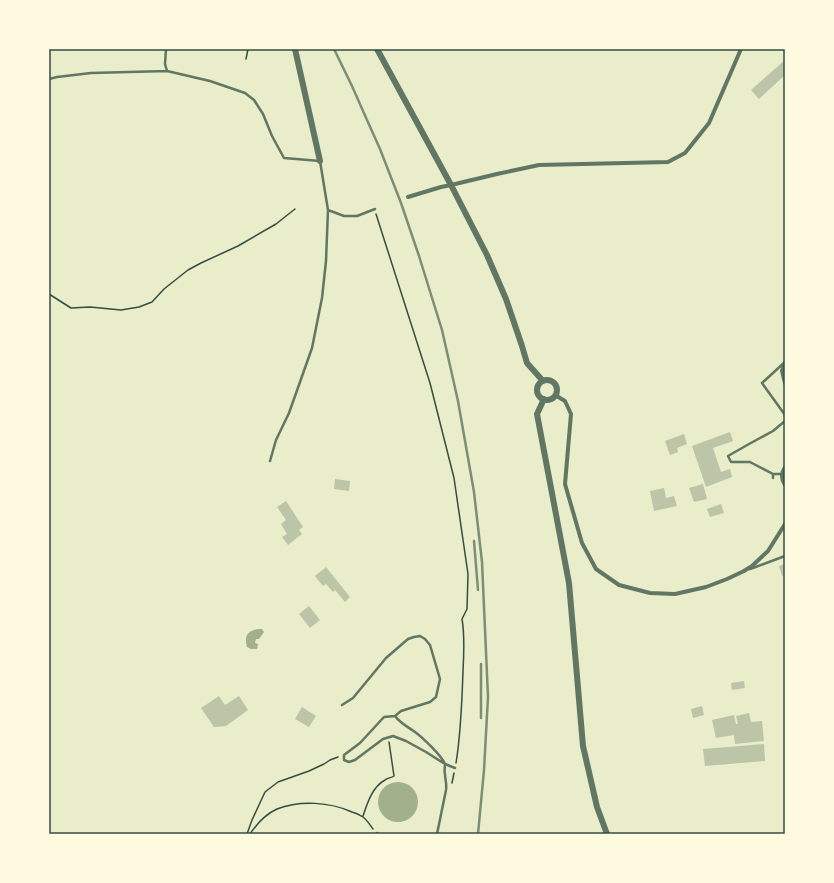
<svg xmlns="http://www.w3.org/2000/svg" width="834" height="883" font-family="'PT Sans Narrow',sans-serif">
<rect width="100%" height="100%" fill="#e9edc9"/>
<path fill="#a3b18a" d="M 258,629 L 262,629 L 264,632 L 259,639 L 256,639 L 255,643 L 258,644 L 257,649 L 251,649 L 247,647 C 244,636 247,631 258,629 Z
M378 802a20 20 0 1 1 40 0a20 20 0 1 1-40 0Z"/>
<path fill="#bcc5a7" d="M 785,60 L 785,75 L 759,99 L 751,90 Z
M 730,432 L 733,441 L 713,448 L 721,472 L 730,469 L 732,477 L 706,487 L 692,446 Z
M 684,434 L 687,444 L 677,448 L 678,452 L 670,455 L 665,441 Z
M 335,479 L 350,481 L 349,491 L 334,489 Z
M 703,484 L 707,499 L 694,502 L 689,488 Z
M 664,488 L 666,498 L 674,496 L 677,506 L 654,511 L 650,491 Z
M 286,501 L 303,527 L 299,530 L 302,534 L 288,545 L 282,537 L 287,534 L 281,524 L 286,520 L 277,507 Z
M 721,504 L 724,513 L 710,517 L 707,509 Z
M 785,564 L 785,575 L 782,576 L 779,566 Z
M 326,567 L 350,597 L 345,602 L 335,590 L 333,592 L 326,584 L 323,586 L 315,576 Z
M 309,606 L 320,620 L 310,628 L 299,614 Z
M 744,681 L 745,688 L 732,690 L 731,683 Z
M 219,696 L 225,705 L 239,696 L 248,710 L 226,726 L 214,727 L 201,708 Z
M 702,706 L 704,715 L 693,718 L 691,709 Z
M 302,707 L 316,716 L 309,727 L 295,719 Z
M 749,713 L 751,722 L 762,721 L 764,741 L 735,744 L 734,735 L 716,738 L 712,720 L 734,715 L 736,724 L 738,724 L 736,716 Z
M 764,744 L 765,761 L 705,766 L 703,749 Z"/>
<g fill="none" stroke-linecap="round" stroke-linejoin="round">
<path stroke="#344e41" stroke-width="1.5" d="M 246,59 L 248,49
M 376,214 L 430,383 L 454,478 L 468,574 L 467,609 L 462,619 C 465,636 464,653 463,671 C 462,702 461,733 456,763
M 49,294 L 71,308 L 90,307 L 121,310 L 139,307 L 152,302 L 164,289 L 188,270 L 201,263 L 238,246 L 276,224 L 295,209
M 452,783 L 454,773
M 363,816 C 367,804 372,787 385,780 C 387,778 391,778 394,776 L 389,742
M 247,834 L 252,820 L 265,792 L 278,782 L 309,771 L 324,764 L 330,760 L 338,757
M 250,834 C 256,825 266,814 277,809 C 300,800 330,802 352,812 C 356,813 360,815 363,817 C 367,820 370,825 373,829"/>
<path stroke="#617663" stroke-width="2.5" d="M 166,49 L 165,64 L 167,71
M 49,79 L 57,77 L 91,73 L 167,71 L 210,81 L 245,93 L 254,100 L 263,114 L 272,136 L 284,158 L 320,161 L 328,210 L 344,216 L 357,216 L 375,209
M 785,362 L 762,383 L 785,415
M 270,461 L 276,440 L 289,413 L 300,382 L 312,348 L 322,298 L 326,261 L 328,210
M 782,474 L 773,474 L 750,462 L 731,462 L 728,456 L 749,444 L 773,431 L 785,421
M 773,478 L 773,474
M 750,569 L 785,556
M 342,705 L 353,698 L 386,658 L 408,639 L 414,637 L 420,636 L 425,639 L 430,645 L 440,679 L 436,697 L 430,702 L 401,711 L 395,716 L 384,717 L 360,743 L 344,755 L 344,760 L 349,762 L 355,760 L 383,739 L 393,736 L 406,741 L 426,752 L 445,764 L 455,768
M 395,716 C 400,723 408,727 415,732 C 422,737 442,756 445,764 C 445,767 444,771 445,774 C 445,779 447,784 446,790 L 437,834
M 377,833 L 378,834"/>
<path stroke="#617663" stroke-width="4" d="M 408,197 L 441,187 L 451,185 L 497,174 L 539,165 L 668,162 L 685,153 L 709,123 L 741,49
M 785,363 L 782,371 L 785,383
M 555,395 L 565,401 L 571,414 L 565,484 L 582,543 L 596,569 L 619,585 L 650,593 L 675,594 L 706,587 L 727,579 L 744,571 L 752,566 L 768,551 L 785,524
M 785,467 C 781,473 781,479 785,485"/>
<path stroke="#617663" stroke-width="6" d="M 295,49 L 320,161
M 377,49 L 451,185 L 487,255 L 506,299 L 522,346 L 527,363 L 543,381
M537 390a10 10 0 1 1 20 0a10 10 0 1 1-20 0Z
M 544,399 L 537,414 L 569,583 L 583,746 L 597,807 L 607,834"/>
<path stroke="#7c8e77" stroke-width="2.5" d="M 334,49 L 352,86 L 367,120 L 380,149 L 401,203 L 419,256 L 442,330 L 458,401 L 474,492 L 482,562 L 488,697 L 484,770 L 478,834
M 474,541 L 478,590
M 481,664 L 481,718"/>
</g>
<rect width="834" height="883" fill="none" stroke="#fefae0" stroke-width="100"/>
<rect x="50" y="50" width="734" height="783" fill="none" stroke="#344e41" stroke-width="1.5"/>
</svg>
